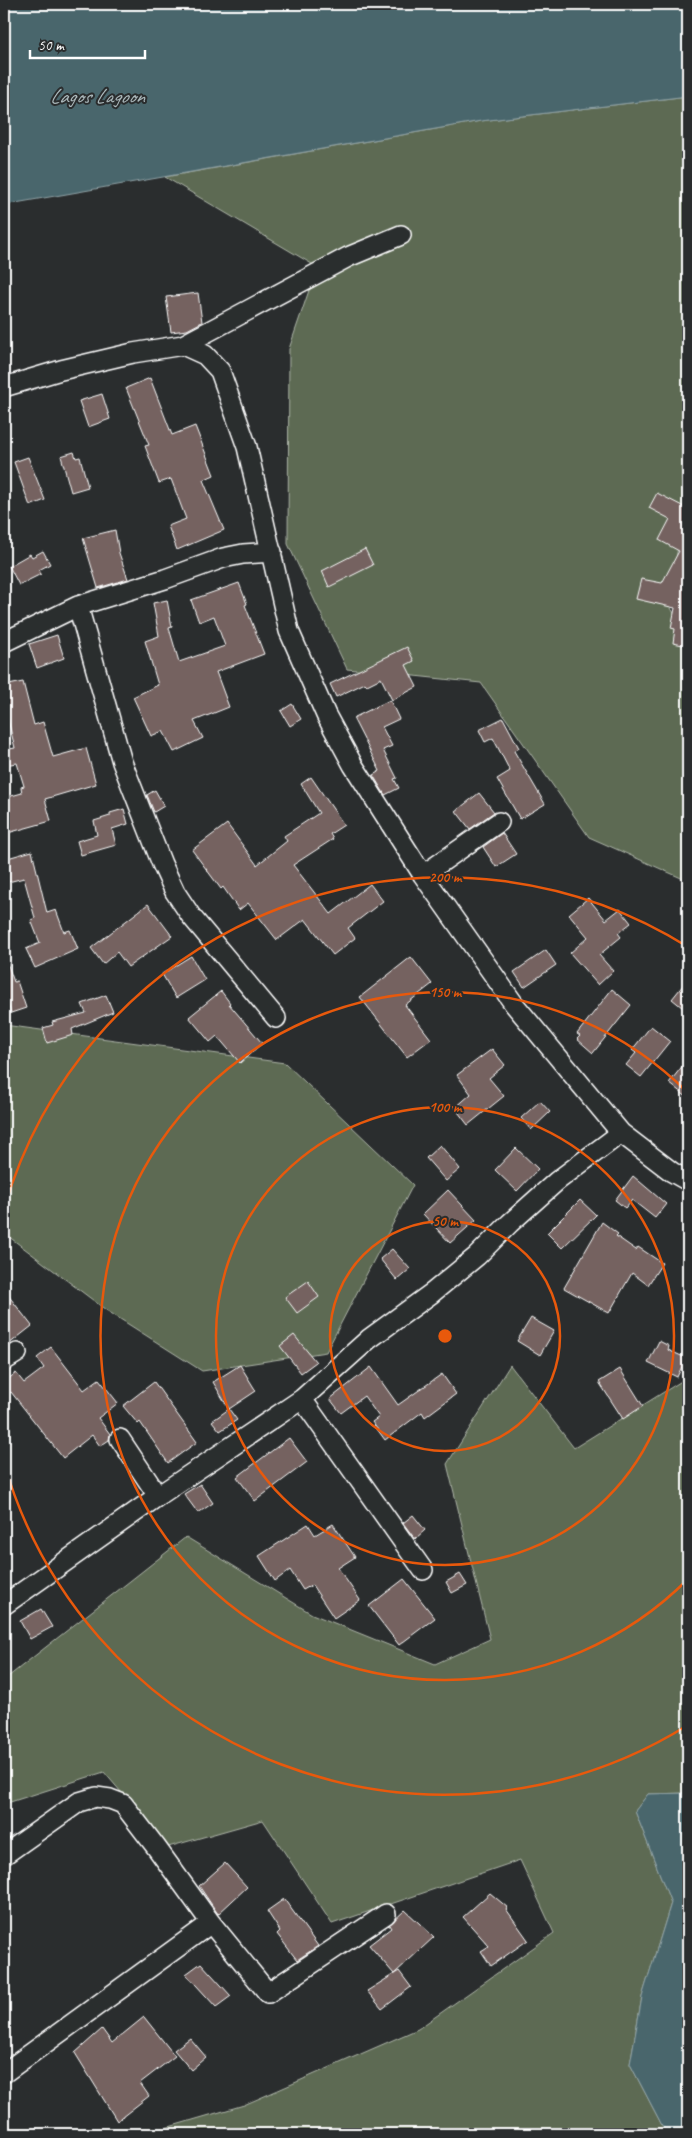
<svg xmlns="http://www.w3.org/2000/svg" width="692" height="2138" font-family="Caveat,sans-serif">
<rect width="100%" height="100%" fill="#2a2d2e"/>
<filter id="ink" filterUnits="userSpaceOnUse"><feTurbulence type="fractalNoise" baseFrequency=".02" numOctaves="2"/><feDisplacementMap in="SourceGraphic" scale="10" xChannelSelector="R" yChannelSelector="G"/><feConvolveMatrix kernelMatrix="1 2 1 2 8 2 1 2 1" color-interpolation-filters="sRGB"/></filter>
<g filter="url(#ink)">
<path fill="#5d6b53" stroke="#aeb5a9" d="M 688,96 L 688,491 L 668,603 L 688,637 L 688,881 L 589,837 L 481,683 L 347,669 L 288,544 L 289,349 L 317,267 L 165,177 L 481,121 Z
M 4,1025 L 285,1063 L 413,1185 L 326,1352 L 202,1371 L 106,1310 L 4,1233 Z
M 510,1365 L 574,1448 L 688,1377 L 688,1793 L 648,1794 L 635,1811 L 671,1903 L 642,1997 L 630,2064 L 665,2131 L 671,2134 L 145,2134 L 244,2105 L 418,2029 L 554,1933 L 520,1860 L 332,1924 L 263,1820 L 168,1847 L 104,1772 L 4,1804 L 4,1680 L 186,1537 L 312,1614 L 435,1664 L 490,1639 L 447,1464 Z"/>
<path fill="#48666c" stroke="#91a3a7" d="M 4,4 L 688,4 L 688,96 L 481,121 L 4,205 Z
M 688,1793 L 688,2134 L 671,2134 L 665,2131 L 630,2064 L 642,1997 L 671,1903 L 635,1811 L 648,1794 Z"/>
<path fill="#756260" stroke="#fff" d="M 198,293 L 202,322 L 187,330 L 171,332 L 166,297 Z
M 150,378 L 172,435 L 195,426 L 214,475 L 203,480 L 224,530 L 177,550 L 168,526 L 186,519 L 171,479 L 159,483 L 145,446 L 149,445 L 126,388 Z
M 102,394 L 110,419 L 88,427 L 79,401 Z
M 74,452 L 76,458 L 80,457 L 88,487 L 71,492 L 61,456 Z
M 28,457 L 45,500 L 30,506 L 14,462 Z
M 657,493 L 688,509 L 688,646 L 673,643 L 675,629 L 671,628 L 675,608 L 636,599 L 641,579 L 662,583 L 679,551 L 659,540 L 670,519 L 649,508 Z
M 115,530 L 119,553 L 128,579 L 98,588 L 83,538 Z
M 365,549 L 373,565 L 329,587 L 322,571 Z
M 43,551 L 50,564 L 39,570 L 41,574 L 19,585 L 9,566 L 30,554 L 32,557 Z
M 239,583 L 247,604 L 245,605 L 264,654 L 216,672 L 229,707 L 194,721 L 203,738 L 174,752 L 163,731 L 151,736 L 133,697 L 158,685 L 145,641 L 159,636 L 153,603 L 167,600 L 172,627 L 169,628 L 179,662 L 225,646 L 214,616 L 199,622 L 191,600 Z
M 57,635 L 64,658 L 37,668 L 29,644 Z
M 407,647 L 414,661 L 406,665 L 417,687 L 392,700 L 381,678 L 367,685 L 365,683 L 336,697 L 330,684 Z
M 23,682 L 34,725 L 43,722 L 53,757 L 86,748 L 96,784 L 45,799 L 51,821 L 4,834 L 4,798 L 22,793 L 21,787 L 24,786 L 17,763 L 4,765 L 4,750 L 15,748 L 7,716 L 4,717 L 4,686 Z
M 390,700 L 399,719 L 382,727 L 392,746 L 383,750 L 397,778 L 394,779 L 399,788 L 385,795 L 373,775 L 380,771 L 353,718 Z
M 292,704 L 301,719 L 290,726 L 281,711 Z
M 503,718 L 519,748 L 514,751 L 545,804 L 520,819 L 497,779 L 510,771 L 493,738 L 485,742 L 479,730 Z
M 311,777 L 344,825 L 330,834 L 333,839 L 293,865 L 331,914 L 370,884 L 383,901 L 348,928 L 355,938 L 333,955 L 305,919 L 277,940 L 248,903 L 239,910 L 223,887 L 221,889 L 192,850 L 227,824 L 257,865 L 287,841 L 284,836 L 319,813 L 301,784 Z
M 155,790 L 164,806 L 154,812 L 147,795 Z
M 479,793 L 494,812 L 470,829 L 456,811 Z
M 124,809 L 128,824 L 112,829 L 116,845 L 81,855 L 77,841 L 97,835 L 94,821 L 110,816 L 110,813 Z
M 502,833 L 516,854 L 496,867 L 483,847 Z
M 32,851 L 47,913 L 56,910 L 64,932 L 70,930 L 78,949 L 35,968 L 26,949 L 40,943 L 31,920 L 35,918 L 24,878 L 4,883 L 4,859 Z
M 588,898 L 606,920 L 620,909 L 631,923 L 618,933 L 621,937 L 599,955 L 613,971 L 598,985 L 570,953 L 588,937 L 569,914 Z
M 148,904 L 172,936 L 128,967 L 117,952 L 103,964 L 91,948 Z
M 546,950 L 556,965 L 524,987 L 514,972 Z
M 191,956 L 205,980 L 176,998 L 162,974 Z
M 5,957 L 14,982 L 17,981 L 26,1008 L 11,1013 L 4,992 Z
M 411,957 L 432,984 L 405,1005 L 431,1039 L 407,1057 L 360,997 Z
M 688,979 L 688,1012 L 672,999 Z
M 612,989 L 631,1005 L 593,1053 L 577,1039 L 580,1036 L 577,1034 Z
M 221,991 L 230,1003 L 229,1004 L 262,1043 L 240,1063 L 217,1036 L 210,1042 L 189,1017 Z
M 106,995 L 113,1012 L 72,1029 L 73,1035 L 47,1043 L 43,1028 L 53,1025 L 52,1022 L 86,1013 L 82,1004 Z
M 651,1026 L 670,1041 L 641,1077 L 626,1065 L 636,1053 L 632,1050 Z
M 492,1049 L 505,1065 L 489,1078 L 504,1096 L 468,1125 L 455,1108 L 471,1094 L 457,1075 Z
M 688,1059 L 688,1098 L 669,1083 Z
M 540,1101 L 550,1112 L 531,1130 L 521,1118 Z
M 440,1145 L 460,1169 L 446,1181 L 426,1158 Z
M 516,1148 L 538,1169 L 517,1191 L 495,1170 Z
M 633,1176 L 666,1204 L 655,1218 L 632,1200 L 625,1208 L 615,1200 Z
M 448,1190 L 476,1220 L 450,1243 L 423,1214 Z
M 580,1200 L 596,1215 L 562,1248 L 547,1233 Z
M 602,1222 L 618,1234 L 616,1236 L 636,1250 L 638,1247 L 662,1263 L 648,1285 L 632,1273 L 609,1313 L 564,1288 Z
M 392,1249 L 410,1269 L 397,1280 L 380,1259 Z
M 308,1281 L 319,1297 L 297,1313 L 285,1297 Z
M 4,1290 L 32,1326 L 4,1348 Z
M 531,1318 L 554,1331 L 540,1355 L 517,1341 Z
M 294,1335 L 316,1362 L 301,1373 L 280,1346 Z
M 659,1341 L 669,1346 L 668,1350 L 686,1358 L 677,1377 L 648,1363 Z
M 51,1347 L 84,1390 L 99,1379 L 118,1403 L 98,1418 L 110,1434 L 109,1440 L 100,1446 L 92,1435 L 63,1458 L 11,1392 L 9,1393 L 4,1386 L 4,1382 L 16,1373 L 24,1383 L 44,1368 L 37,1358 Z
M 240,1365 L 256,1391 L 229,1409 L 213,1382 Z
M 371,1367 L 398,1405 L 442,1374 L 456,1394 L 425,1417 L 422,1412 L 385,1440 L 372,1422 L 379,1417 L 364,1396 L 341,1413 L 330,1399 Z
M 620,1369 L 643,1406 L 623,1419 L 599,1382 Z
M 154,1382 L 197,1442 L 168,1463 L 140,1422 L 138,1424 L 123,1406 Z
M 229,1409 L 237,1420 L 220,1431 L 212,1421 Z
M 289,1438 L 307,1462 L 255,1501 L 237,1477 Z
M 200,1484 L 213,1503 L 198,1513 L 184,1494 Z
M 413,1515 L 425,1530 L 415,1539 L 403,1523 Z
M 308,1524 L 315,1535 L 333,1524 L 355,1557 L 338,1568 L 360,1600 L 334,1618 L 312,1585 L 303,1590 L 290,1570 L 275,1581 L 259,1556 Z
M 460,1574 L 467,1585 L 452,1593 L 446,1582 Z
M 404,1579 L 435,1618 L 399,1645 L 369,1606 Z
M 41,1609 L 52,1627 L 30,1639 L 20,1621 Z
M 225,1863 L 247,1887 L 218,1914 L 199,1886 Z
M 490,1893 L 508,1908 L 506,1909 L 528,1940 L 491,1966 L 481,1951 L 489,1946 L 463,1917 Z
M 284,1899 L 318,1946 L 297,1960 L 277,1934 L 280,1931 L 267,1911 Z
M 405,1910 L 434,1937 L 394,1974 L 369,1945 L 391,1928 L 389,1925 Z
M 201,1963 L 231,1996 L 216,2007 L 186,1974 Z
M 399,1971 L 411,1987 L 382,2009 L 367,1991 Z
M 144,2017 L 175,2056 L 140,2083 L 149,2096 L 117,2121 L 75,2053 L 102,2029 L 112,2043 Z
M 190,2038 L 206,2057 L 191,2070 L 174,2050 Z"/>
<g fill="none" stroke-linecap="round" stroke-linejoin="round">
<g stroke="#fff" stroke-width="22">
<path id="minor" d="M 183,345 L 348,257 L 401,235
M 4,387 L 61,370 L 133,353 L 183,345 L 205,355 L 220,371 L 247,447 L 289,631 L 326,715 L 353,765 L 423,875 L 514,1004 L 621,1133 L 672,1172 L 688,1181
M 78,606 L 122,762 L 162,864 L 175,892 L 191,916 L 276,1018
M 4,642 L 78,606 L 165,579 L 223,558 L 243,554 L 272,552
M 423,875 L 499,822
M 4,1361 L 17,1353
M 302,1399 L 423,1570
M 120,1439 L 158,1496
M 4,1605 L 158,1496 L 302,1399 L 369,1339 L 432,1293 L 477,1256 L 510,1223 L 557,1181 L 621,1133
M 4,1855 L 79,1802 L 96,1797 L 110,1799 L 123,1804 L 156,1847 L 211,1923 L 268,1993 L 386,1914
M 4,2073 L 211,1923"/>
</g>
<use href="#minor" stroke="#2a2d2e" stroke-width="19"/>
</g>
</g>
<g fill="none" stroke="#e8590c" stroke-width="2.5">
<circle cx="445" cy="1336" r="115"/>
<circle cx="445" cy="1336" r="229"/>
<path d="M688 1579A344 344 0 1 1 688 1093"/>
<path d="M688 1725A459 459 0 0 1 4 1463M4 1209A459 459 0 0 1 688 947"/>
</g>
<g text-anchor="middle" stroke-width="4" stroke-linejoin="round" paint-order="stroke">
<g font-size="21" font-style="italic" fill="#adbabd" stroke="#2a2d2e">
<text x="97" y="103">Lagos Lagoon</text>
</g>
</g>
<circle cx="445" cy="1336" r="8" fill="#e8590c" stroke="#2a2d2e" stroke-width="2.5"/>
<g font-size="15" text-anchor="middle" font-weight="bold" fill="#e8590c" stroke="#2a2d2e" stroke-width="4" stroke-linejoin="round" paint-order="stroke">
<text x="445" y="882">200 m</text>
<text x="445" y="997">150 m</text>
<text x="445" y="1112">100 m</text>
<text x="445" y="1226">50 m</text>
</g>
<rect width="692" height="2138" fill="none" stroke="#2a2d2e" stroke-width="20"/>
<rect x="10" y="10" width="672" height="2118" fill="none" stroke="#fff" stroke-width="2" filter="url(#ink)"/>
<path d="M30 50v8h115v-8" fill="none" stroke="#ffffff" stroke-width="2.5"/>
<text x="38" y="50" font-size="15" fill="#ffffff" stroke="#2a2d2e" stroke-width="4" paint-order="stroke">50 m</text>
</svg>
